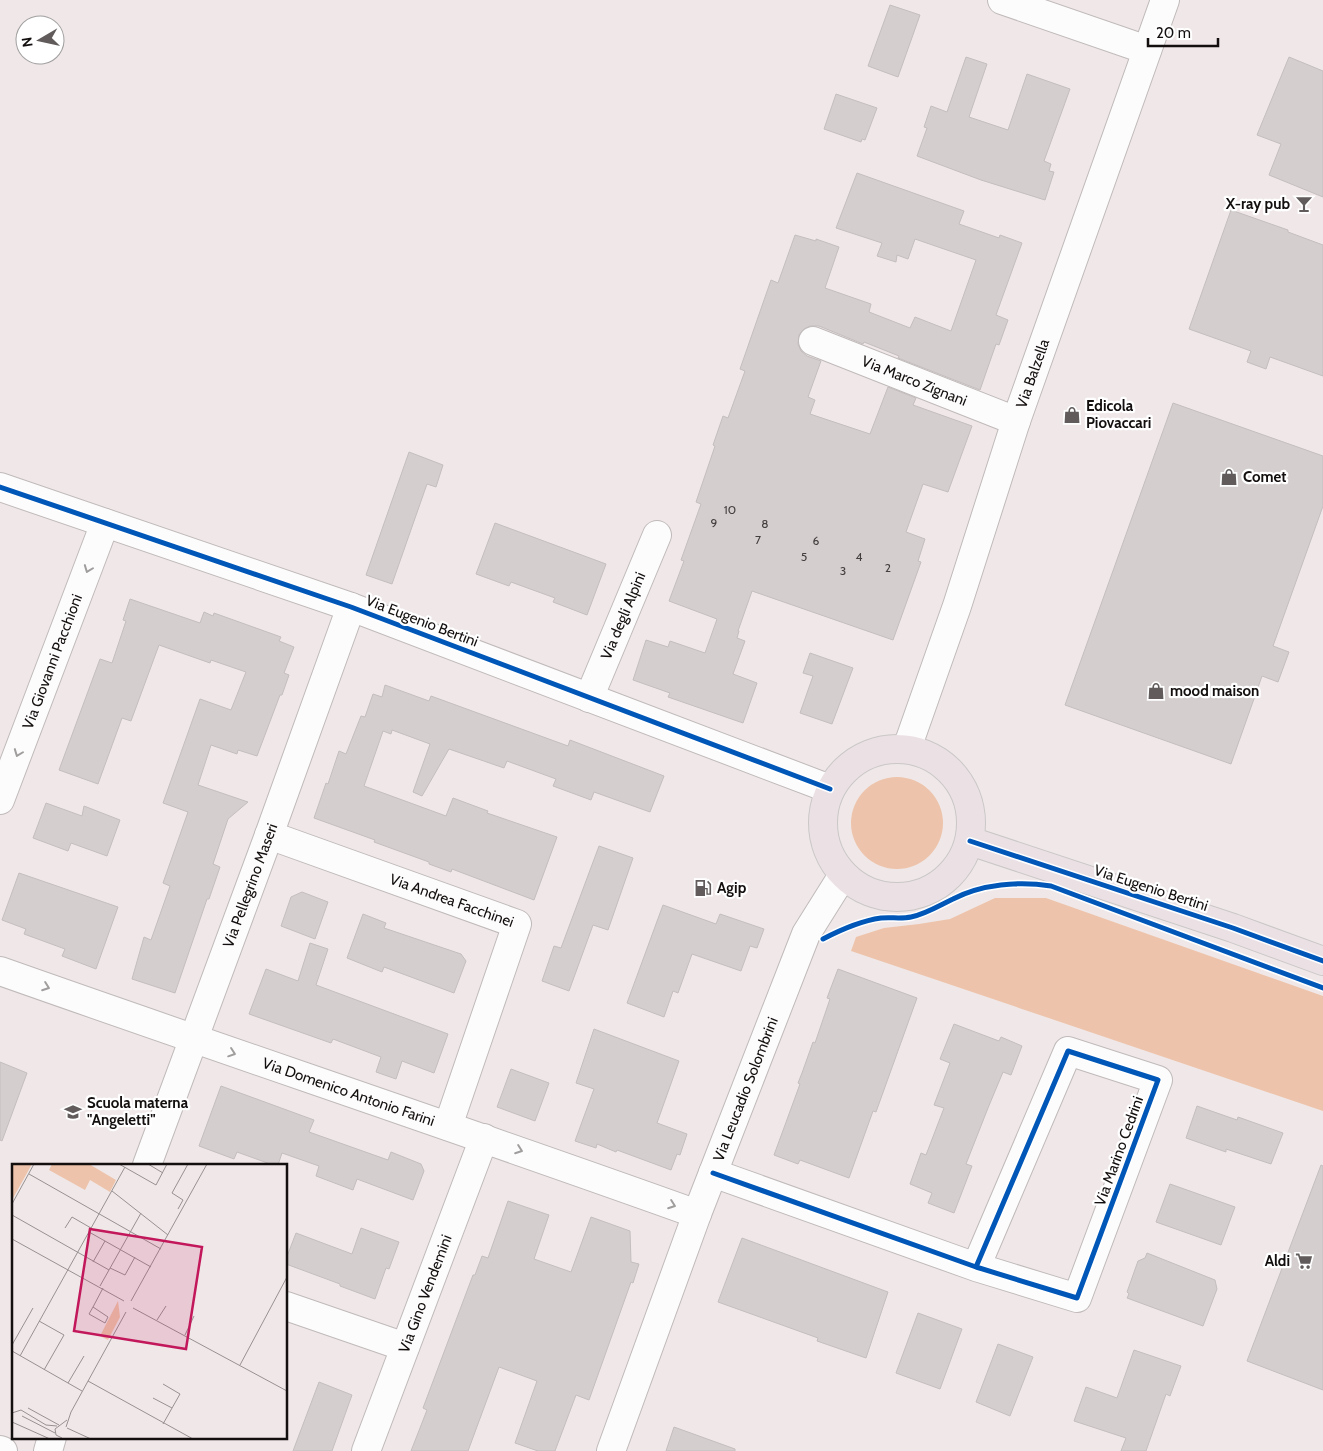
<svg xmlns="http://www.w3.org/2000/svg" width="1323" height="1451" font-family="Cabin,sans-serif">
<rect width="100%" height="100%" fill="#f0e8e8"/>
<path fill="#edc4ab" d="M851 823a46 46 0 1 1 92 0a46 46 0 1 1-92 0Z
M 995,898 L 1046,898 L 1323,996 L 1323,1111 L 851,951 L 856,937 L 884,928 L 919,924 L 950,919 Z"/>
<path fill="#d4cece" stroke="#c4bebe" d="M 890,5 L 920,15 L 898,77 L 868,66 Z
M 966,57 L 987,64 L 969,117 L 1008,130 L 1027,74 L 1070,89 L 1044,161 L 1051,164 L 1049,171 L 1054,172 L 1045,200 L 981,180 L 917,156 L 927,128 L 924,127 L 931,106 L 947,112 Z
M 1289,57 L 1323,71 L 1323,197 L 1269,175 L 1281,144 L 1257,135 Z
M 836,94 L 877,108 L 865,140 L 862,139 L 861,142 L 824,129 Z
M 857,173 L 964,211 L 959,224 L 999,238 L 1000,235 L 1022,243 L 996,315 L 1008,320 L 999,345 L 996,344 L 980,390 L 898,358 L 899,356 L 864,342 L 863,344 L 819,326 L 810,326 L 804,329 L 799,335 L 798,344 L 801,351 L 807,356 L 821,361 L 808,397 L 815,400 L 810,414 L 870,434 L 888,387 L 916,398 L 913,405 L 972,426 L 948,492 L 923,484 L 906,532 L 925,539 L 918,561 L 921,562 L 893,640 L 752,591 L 738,631 L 739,631 L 737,638 L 745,641 L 733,674 L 757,683 L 743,723 L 668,697 L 670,693 L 633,680 L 646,640 L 668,647 L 670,641 L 705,653 L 717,619 L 669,601 L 684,561 L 681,560 L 701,504 L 696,502 L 715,446 L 713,445 L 723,416 L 728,418 L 745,371 L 740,369 L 771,280 L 778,283 L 795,235 L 816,241 L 816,239 L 839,247 L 825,288 L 871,304 L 869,312 L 910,328 L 915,317 L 951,331 L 976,260 L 915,239 L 908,259 L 897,255 L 896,262 L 877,256 L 882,243 L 836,228 Z
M 1231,210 L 1288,230 L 1288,232 L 1323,245 L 1323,376 L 1270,357 L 1266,369 L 1247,362 L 1251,351 L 1189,329 Z
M 1173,403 L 1323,456 L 1323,506 L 1273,646 L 1289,652 L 1278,682 L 1262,676 L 1231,764 L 1065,705 Z
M 409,452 L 443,465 L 436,487 L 427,484 L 392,584 L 366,575 Z
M 495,523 L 606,564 L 587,615 L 553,602 L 555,598 L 511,582 L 509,586 L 476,574 Z
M 130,599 L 200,623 L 204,612 L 213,616 L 214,613 L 281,637 L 279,641 L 294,647 L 284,673 L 289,675 L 282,695 L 280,695 L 257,756 L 238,750 L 237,754 L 211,745 L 198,785 L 248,802 L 228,819 L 213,864 L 220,867 L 209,899 L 207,899 L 175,993 L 132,979 L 144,937 L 151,940 L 170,886 L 163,883 L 188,812 L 163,803 L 200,699 L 231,710 L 246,672 L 211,660 L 210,663 L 159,645 L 131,721 L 122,718 L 98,784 L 59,770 L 100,659 L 112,663 L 126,621 L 123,620 Z
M 810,653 L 853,668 L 832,724 L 800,713 L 813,676 L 803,673 Z
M 385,685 L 429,701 L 431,696 L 568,746 L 570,740 L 664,776 L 650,812 L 594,792 L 591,800 L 553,786 L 556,779 L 507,761 L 504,768 L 449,749 L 422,796 L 413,792 L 430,744 L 392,730 L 391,734 L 383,731 L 364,786 L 446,816 L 453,798 L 488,811 L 487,813 L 557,837 L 534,900 L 452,869 L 451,872 L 429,864 L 429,862 L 374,842 L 375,840 L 314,818 L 326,783 L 328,784 L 339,751 L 346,754 L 361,716 L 365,717 L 373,694 L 382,697 Z
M 46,803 L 82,816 L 84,806 L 120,820 L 107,856 L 71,843 L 68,851 L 33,838 Z
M 599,846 L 633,858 L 608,930 L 593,925 L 569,991 L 542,981 L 554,946 L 561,948 Z
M 19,873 L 118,907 L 96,969 L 62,956 L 65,949 L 24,934 L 26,929 L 2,920 Z
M 302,892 L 328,902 L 315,939 L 281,926 L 291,897 Z
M 663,905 L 716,924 L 720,914 L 764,929 L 757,948 L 750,946 L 741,971 L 692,954 L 678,993 L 673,991 L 664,1017 L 627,1003 Z
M 363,914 L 386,923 L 384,928 L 461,954 L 466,961 L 454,993 L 384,967 L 382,972 L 347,958 Z
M 310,943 L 328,949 L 316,985 L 448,1034 L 434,1073 L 402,1061 L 396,1079 L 376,1072 L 381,1057 L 333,1039 L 331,1043 L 249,1014 L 266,969 L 298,981 Z
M 838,969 L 917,998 L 876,1112 L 873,1111 L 849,1178 L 800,1160 L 798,1164 L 774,1155 L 800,1084 L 798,1083 L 802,1073 L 813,1042 L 815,1043 L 830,999 L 827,998 Z
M 954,1024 L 999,1041 L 1001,1037 L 1022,1046 L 1011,1075 L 1003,1072 L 988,1108 L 966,1164 L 972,1166 L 954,1213 L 928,1203 L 932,1193 L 910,1184 L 921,1153 L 926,1155 L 944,1108 L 934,1105 L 950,1063 L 940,1059 Z
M 594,1029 L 679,1061 L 657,1123 L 687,1134 L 680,1155 L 677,1154 L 671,1170 L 617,1150 L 616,1152 L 597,1144 L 596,1148 L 575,1141 L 594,1089 L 576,1083 Z
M 0,1062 L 27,1073 L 2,1141 L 0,1140 Z
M 511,1069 L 549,1083 L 535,1121 L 497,1107 Z
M 221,1086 L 314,1120 L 309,1132 L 388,1160 L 391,1152 L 421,1164 L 424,1171 L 413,1200 L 357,1179 L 353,1190 L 316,1176 L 319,1166 L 282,1153 L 278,1165 L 273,1165 L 237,1152 L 234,1159 L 199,1146 Z
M 1197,1106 L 1237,1120 L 1238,1117 L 1283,1133 L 1271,1164 L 1226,1149 L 1226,1152 L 1186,1138 Z
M 1321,1165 L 1323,1166 L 1323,1390 L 1247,1361 Z
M 1170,1184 L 1235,1207 L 1221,1245 L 1156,1222 Z
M 508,1201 L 549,1215 L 534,1259 L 571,1272 L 591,1217 L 630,1231 L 631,1262 L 639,1264 L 633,1283 L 631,1282 L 589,1400 L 576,1395 L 555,1451 L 538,1451 L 515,1443 L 537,1381 L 499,1367 L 468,1451 L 411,1451 L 427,1410 L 423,1408 L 473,1275 L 475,1275 L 482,1256 L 488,1258 Z
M 361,1228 L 399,1242 L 389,1269 L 386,1268 L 375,1299 L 340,1286 L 340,1284 L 286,1264 L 286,1259 L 296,1233 L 352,1254 Z
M 742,1238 L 888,1292 L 866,1358 L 817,1341 L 818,1338 L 718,1302 Z
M 1147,1253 L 1215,1280 L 1217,1289 L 1203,1326 L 1127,1298 L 1129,1294 L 1127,1292 L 1138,1261 L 1145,1258 Z
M 918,1313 L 962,1329 L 940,1389 L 896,1373 Z
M 998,1344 L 1033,1357 L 1010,1416 L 976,1402 Z
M 1134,1350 L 1181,1366 L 1170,1396 L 1166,1394 L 1146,1451 L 1121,1451 L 1126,1438 L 1074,1421 L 1086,1387 L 1117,1398 Z
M 319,1382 L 352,1395 L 332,1451 L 293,1451 Z
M 674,1427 L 735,1449 L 735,1451 L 666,1451 Z"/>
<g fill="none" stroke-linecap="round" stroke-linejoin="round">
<g stroke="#c0baba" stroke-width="30">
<g id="minor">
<path d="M 1002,0 L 1147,50"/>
<path id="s1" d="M 813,341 L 1016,421"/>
<path d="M 0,487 L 351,607 L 830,789"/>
<path id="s2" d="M 589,698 L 657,535"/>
<path id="s3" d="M 907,748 L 957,606 L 1016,421 L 1165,0"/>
<path id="s4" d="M 0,800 L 105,523"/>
<path id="s5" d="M 269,835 L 517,924 L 448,1126"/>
<path id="s6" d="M 0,971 C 232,1053 466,1131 697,1214"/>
<path id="s7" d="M 147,1165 L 269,835 L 351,607"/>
<path d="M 713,1173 L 976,1267 L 1077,1298 L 1158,1080 L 1068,1051 L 976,1267"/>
<path d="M 286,1306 L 405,1347"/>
<path d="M 0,1450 L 3,1451"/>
<path d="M 48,1451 L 52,1437"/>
<path id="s8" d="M 366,1451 L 484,1138"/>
<path id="s9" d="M 611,1451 L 697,1214 L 806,934 L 843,875"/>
</g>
</g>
<g stroke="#cac7c7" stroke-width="30">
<path id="major" d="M823 823a74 74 0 1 1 148 0a74 74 0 1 1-148 0Z
M 970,841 L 1233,928 L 1323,961"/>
</g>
<use href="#minor" stroke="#fdfcfc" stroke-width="28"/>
<use href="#major" stroke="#ebe1e5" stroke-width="28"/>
<g stroke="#fff" stroke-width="8">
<path id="cycleway" d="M 0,487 L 351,607 L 830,789
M 970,841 L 1233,928 L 1323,961
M 823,939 C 842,929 860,921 881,918 C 891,917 901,919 911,917 C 926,914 940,905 953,899 C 982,884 1019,881 1051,886 L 1323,988
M 713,1173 L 976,1267 L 1077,1298 L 1158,1080 L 1068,1051 L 976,1267"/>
</g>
<use href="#cycleway" stroke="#0057b8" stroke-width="5"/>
</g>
<defs><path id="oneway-chevron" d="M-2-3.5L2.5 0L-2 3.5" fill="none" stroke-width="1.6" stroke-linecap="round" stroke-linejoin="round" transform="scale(1.25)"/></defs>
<g stroke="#a09d9d">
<use href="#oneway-chevron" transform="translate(88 569) rotate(111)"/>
<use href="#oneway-chevron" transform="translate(18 753) rotate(111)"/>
<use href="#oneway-chevron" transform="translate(46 987) rotate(20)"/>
<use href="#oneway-chevron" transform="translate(232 1053) rotate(19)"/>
<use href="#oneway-chevron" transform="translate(519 1150) rotate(20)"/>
<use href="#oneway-chevron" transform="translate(672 1205) rotate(20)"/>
</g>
<defs>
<g id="bar-bare" transform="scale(1.35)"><path d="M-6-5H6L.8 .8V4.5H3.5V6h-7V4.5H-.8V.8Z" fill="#615b5b" stroke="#fff" stroke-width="2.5" paint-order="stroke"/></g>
<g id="shop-bare" transform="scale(1.35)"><path d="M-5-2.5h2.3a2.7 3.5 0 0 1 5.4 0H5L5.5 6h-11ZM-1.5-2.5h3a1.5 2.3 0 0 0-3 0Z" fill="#615b5b" stroke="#fff" stroke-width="2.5" paint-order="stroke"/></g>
<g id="fuel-bare" transform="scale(1.35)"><path d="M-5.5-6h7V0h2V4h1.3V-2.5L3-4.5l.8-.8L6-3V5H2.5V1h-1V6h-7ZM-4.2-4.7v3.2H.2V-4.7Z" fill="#615b5b" stroke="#fff" stroke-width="2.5" paint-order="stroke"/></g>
<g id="school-bare" transform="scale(1.35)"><path d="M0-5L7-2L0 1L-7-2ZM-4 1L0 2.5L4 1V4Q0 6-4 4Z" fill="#615b5b" stroke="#fff" stroke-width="2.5" paint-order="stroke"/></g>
<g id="supermarket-bare" transform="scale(1.35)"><path d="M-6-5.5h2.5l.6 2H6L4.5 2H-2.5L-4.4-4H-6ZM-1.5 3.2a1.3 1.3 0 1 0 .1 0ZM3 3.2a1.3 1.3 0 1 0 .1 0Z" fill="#615b5b" stroke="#fff" stroke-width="2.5" paint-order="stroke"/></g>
</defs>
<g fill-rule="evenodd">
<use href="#bar-bare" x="1304" y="204"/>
<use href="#shop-bare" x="1072" y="415"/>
<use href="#shop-bare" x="1229" y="477"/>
<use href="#shop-bare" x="1156" y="691"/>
<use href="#fuel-bare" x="703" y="888"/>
<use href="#school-bare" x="73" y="1112"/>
<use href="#supermarket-bare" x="1304" y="1261"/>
</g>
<g text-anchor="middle" stroke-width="4.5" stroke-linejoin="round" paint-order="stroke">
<g font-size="12" fill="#443f3f">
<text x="730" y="514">10</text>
<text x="714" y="527">9</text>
<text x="765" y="528">8</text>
<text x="758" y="544">7</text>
<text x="816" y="545">6</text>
<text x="804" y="561">5</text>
<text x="859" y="561">4</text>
<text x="888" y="572">2</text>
<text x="843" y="575">3</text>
</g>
<g font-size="15" font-weight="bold" fill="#140f0f" stroke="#fff" text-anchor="start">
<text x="1290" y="209" text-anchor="end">X-ray pub</text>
<text x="1086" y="411">Edicola<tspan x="1086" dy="17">Piovaccari</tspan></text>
<text x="1243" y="482">Comet</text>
<text x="1170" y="696">mood maison</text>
<text x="717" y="893">Agip</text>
<text x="87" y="1108">Scuola materna<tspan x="87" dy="17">"Angeletti"</tspan></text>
<text x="1290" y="1266" text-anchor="end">Aldi</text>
</g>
<g font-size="15" fill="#140f0f" stroke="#fff">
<text dy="5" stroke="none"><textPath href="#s3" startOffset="395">Via Balzella</textPath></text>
<text dy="5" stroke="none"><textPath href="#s1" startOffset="109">Via Marco Zignani</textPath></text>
<text dy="5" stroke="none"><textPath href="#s2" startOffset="89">Via degli Alpini</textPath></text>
<text transform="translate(422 621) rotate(21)" y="5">Via Eugenio Bertini</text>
<text dy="5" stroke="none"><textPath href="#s4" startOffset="148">Via Giovanni Pacchioni</textPath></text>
<text dy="5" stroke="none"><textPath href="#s7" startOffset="298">Via Pellegrino Maseri</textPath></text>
<text transform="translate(1151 888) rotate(18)" y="5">Via Eugenio Bertini</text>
<text dy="5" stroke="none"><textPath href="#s5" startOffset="194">Via Andrea Facchinei</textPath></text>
<text dy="5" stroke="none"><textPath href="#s9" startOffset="386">Via Leucadio Solombrini</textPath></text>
<text dy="5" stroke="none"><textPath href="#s6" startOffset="369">Via Domenico Antonio Farini</textPath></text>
<text transform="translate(1119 1151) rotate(-70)" y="5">Via Marino Cedrini</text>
<text dy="5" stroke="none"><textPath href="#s8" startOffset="168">Via Gino Vendemini</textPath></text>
</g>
</g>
<g transform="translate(12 1164)">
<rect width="275" height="275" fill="#f0e8e8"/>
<path d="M 0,0 L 20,0 L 0,36 ZM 40,0 L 77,0 L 104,16 L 98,28 L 78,16 L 73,26 L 37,6 ZM 106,137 L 108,153 L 96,176 L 88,172 Z" fill="#edc4ab"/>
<path fill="none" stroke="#989191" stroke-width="1" d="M 107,0 L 144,21 L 155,0M 136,0 L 151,9M 17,10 L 149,85M 100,27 L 156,71M 0,40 L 22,0M 166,45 L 171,36 L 160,29 L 176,0M 0,51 L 97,106M 53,64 L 60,53 L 79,64M 77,68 L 139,103M 0,75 L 112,137M 81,98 L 93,77M 98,104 L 113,111 L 123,93M 88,122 L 129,49M 119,137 L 195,0M 81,143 L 96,153 L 93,159 L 77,150 L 81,143 L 91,124M 121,144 L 275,227M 145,156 L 154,142M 27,157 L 52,171 L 32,206M 173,171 L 182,152M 0,181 L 21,144M 0,187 L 70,227M 8,192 L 113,3M 228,201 L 275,113M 76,217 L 181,275M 56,219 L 72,192M 151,220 L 168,230 L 151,260M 141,234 L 160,244M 16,244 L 47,261M 0,249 L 9,246 L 34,261 L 45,262M 10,252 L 43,269M 0,258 L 38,275M 54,263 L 59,248 L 114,148M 55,264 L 79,275M 50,274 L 44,271 L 43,265 L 55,256"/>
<path fill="#c2185b" fill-opacity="0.15" stroke="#c2185b" stroke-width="2.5" d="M 78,65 L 190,83 L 174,185 L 62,167 Z"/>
<rect width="275" height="275" fill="none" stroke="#140f0f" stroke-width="2.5"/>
</g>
<g transform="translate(40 40) rotate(261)"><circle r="24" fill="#ffffff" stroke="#a19f9f"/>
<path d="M0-4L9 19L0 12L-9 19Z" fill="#615b5b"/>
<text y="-8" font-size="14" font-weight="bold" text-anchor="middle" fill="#140f0f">N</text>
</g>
<path d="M1148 38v8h70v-8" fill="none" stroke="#140f0f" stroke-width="2.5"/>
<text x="1156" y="38" font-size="15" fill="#140f0f" stroke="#ffffff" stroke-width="4" paint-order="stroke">20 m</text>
</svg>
